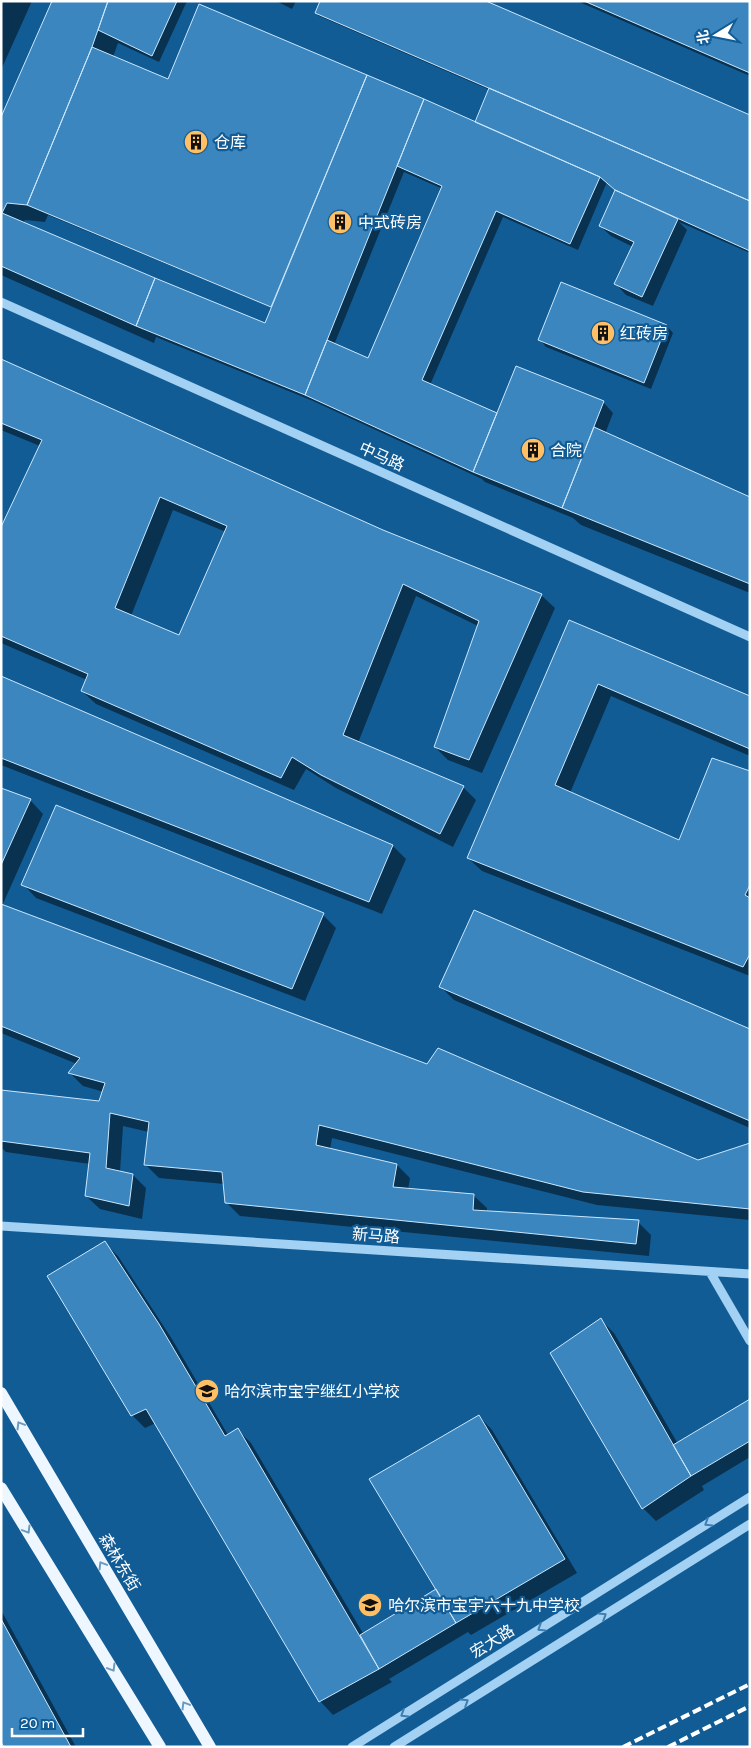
<svg xmlns="http://www.w3.org/2000/svg" width="751" height="1748" font-family="Karla,'Noto Sans SC',sans-serif">
<rect width="100%" height="100%" fill="#125c96"/>
<path fill="#0007" fill-rule="evenodd" d="M 1,1 L 32,1 L 1,70 Z
M 53,1 L 187,1 L 159,62 L 118,43 L 113,57 L 169,80 L 199,6 L 367,76 L 476,124 L 490,90 L 319,16 L 316,13 L 750,116 L 750,253 L 679,222 L 687,230 L 653,306 L 626,295 L 616,284 L 633,247 L 611,236 L 600,226 L 616,191 L 607,182 L 578,250 L 503,217 L 430,385 L 498,415 L 603,402 L 613,413 L 605,434 L 750,500 L 750,593 L 581,525 L 573,518 L 485,482 L 482,479 L 313,401 L 156,337 L 154,343 L 1,275 L 1,120 ZM 404,172 L 443,189 L 368,360 L 334,345 ZM 48,215 L 273,308 L 266,324 L 23,223 L 25,220 L 45,222 Z
M 276,1 L 296,1 L 292,9 Z
M 577,1 L 750,1 L 750,76 Z
M 667,326 L 673,333 L 651,389 L 546,347 L 540,340 Z
M 1,360 L 383,531 L 541,595 L 555,608 L 482,773 L 448,760 L 435,747 L 478,626 L 416,596 L 358,743 L 463,787 L 476,800 L 453,847 L 336,788 L 306,769 L 294,790 L 96,704 L 82,691 L 87,680 L 1,643 L 1,528 L 40,446 L 1,430 ZM 173,510 L 226,532 L 180,637 L 131,616 Z
M 570,622 L 750,697 L 750,756 L 611,696 L 570,793 L 680,842 L 750,772 L 750,976 L 482,871 L 468,858 Z
M 1,677 L 393,846 L 406,859 L 382,914 L 1,765 Z
M 1,789 L 30,800 L 43,814 L 2,906 L 427,1066 L 697,1161 L 750,1145 L 750,1220 L 597,1205 L 332,1138 L 330,1150 L 397,1165 L 410,1178 L 408,1190 L 473,1195 L 487,1208 L 487,1212 L 638,1222 L 651,1235 L 649,1256 L 240,1216 L 226,1202 L 224,1184 L 159,1178 L 145,1164 L 149,1132 L 123,1126 L 120,1172 L 133,1175 L 146,1188 L 142,1219 L 100,1209 L 86,1196 L 90,1164 L 6,1152 L 1,1147 L 1,1091 L 100,1102 L 104,1092 L 83,1086 L 70,1073 L 77,1064 L 1,1033 Z
M 23,884 L 323,915 L 336,928 L 305,1001 L 36,898 Z
M 441,987 L 750,1030 L 750,1128 L 454,1000 Z
M 105,1243 L 118,1256 L 172,1339 L 228,1435 L 238,1430 L 251,1443 L 364,1635 L 436,1591 L 479,1416 L 492,1430 L 577,1573 L 471,1635 L 468,1632 L 389,1679 L 392,1682 L 333,1715 L 320,1701 L 156,1423 L 145,1428 L 132,1415 Z
M 601,1320 L 614,1333 L 678,1444 L 750,1400 L 750,1457 L 702,1486 L 704,1490 L 656,1521 L 643,1508 Z
M 1,1610 L 76,1747 L 5,1747 L 1,1739 Z"/>
<path fill="#3b86be" stroke="#cae7fd" fill-rule="evenodd" d="M 52,1 L 108,1 L 92,47 L 27,205 L 7,203 L 2,213 L 155,278 L 136,326 L 1,266 L 1,117 Z
M 108,1 L 177,1 L 152,56 L 98,30 Z
M 320,1 L 486,1 L 750,115 L 750,201 L 315,13 Z
M 584,1 L 750,1 L 750,73 Z
M 199,4 L 367,75 L 271,307 L 27,205 L 92,47 L 168,79 Z
M 367,75 L 424,99 L 305,395 L 136,326 L 155,278 L 265,323 Z
M 489,88 L 750,201 L 750,251 L 615,190 L 600,177 L 475,122 Z
M 424,99 L 600,177 L 570,244 L 496,211 L 422,380 L 497,413 L 473,472 L 305,395 L 327,340 L 368,358 L 442,186 L 397,166 Z
M 615,190 L 678,219 L 642,297 L 614,284 L 634,242 L 599,226 Z
M 561,282 L 667,325 L 644,383 L 538,340 Z
M 1,359 L 383,530 L 542,594 L 469,760 L 434,747 L 479,621 L 403,584 L 343,735 L 464,786 L 440,834 L 321,775 L 292,757 L 281,778 L 81,691 L 88,674 L 1,636 L 1,527 L 42,440 L 1,423 ZM 160,497 L 227,526 L 179,635 L 115,608 Z
M 516,366 L 604,401 L 562,508 L 473,472 Z
M 594,427 L 750,497 L 750,584 L 562,508 Z
M 569,620 L 750,696 L 750,749 L 598,684 L 555,785 L 679,840 L 712,758 L 750,771 L 750,885 L 745,895 L 750,898 L 750,954 L 743,967 L 467,858 Z
M 1,676 L 393,845 L 369,902 L 1,758 Z
M 1,788 L 31,799 L 1,865 Z
M 56,805 L 324,913 L 292,989 L 21,885 Z
M 1,904 L 427,1064 L 438,1048 L 698,1160 L 750,1143 L 750,1209 L 583,1192 L 319,1125 L 316,1145 L 397,1164 L 393,1187 L 474,1194 L 473,1210 L 639,1220 L 636,1244 L 225,1203 L 222,1172 L 144,1165 L 149,1122 L 110,1113 L 106,1168 L 133,1174 L 129,1206 L 85,1196 L 90,1153 L 1,1141 L 1,1090 L 99,1101 L 105,1083 L 68,1073 L 80,1058 L 1,1026 Z
M 474,910 L 750,1029 L 750,1121 L 439,987 Z
M 105,1241 L 159,1324 L 225,1436 L 238,1428 L 379,1669 L 319,1702 L 146,1409 L 131,1416 L 47,1276 Z
M 601,1318 L 691,1476 L 642,1509 L 550,1353 Z
M 750,1399 L 750,1441 L 691,1476 L 673,1445 Z
M 479,1415 L 565,1559 L 456,1623 L 369,1479 Z
M 436,1589 L 456,1623 L 379,1669 L 360,1635 Z
M 1,1619 L 71,1747 L 4,1747 L 1,1742 Z"/>
<g fill="none" stroke-linecap="round" stroke-linejoin="round">
<path stroke="#a2d1f3" stroke-width="9" d="M 1,302 L 750,637
M 1,1226 L 750,1274
M 710,1272 L 750,1341
M 352,1747 L 750,1497
M 394,1747 L 750,1524"/>
<path stroke="#eef7ff" stroke-width="12" d="M 1,1393 L 210,1747
M 1,1488 L 160,1747"/>
<path stroke="#fff" stroke-width="4" stroke-dasharray="9 4" stroke-linecap="butt" d="M 623,1747 L 750,1684
M 668,1747 L 750,1706"/>
</g>
<defs><path id="oneway-chevron" d="M-2-3.5L2.5 0L-2 3.5" fill="none" stroke-width="1.6" stroke-linecap="round" stroke-linejoin="round" transform="scale(1.25)"/></defs>
<g stroke="#6a9ac0">
<use href="#oneway-chevron" transform="translate(20 1425) rotate(-121)"/>
<use href="#oneway-chevron" transform="translate(27 1530) rotate(59)"/>
<use href="#oneway-chevron" transform="translate(102 1565) rotate(-121)"/>
<use href="#oneway-chevron" transform="translate(112 1668) rotate(59)"/>
<use href="#oneway-chevron" transform="translate(185 1705) rotate(-121)"/>
</g>
<g stroke="#3d7fb2">
<use href="#oneway-chevron" transform="translate(708 1523) rotate(148)"/>
<use href="#oneway-chevron" transform="translate(603 1616) rotate(-32)"/>
<use href="#oneway-chevron" transform="translate(541 1628) rotate(148)"/>
<use href="#oneway-chevron" transform="translate(465 1702) rotate(-32)"/>
<use href="#oneway-chevron" transform="translate(404 1714) rotate(148)"/>
</g>
<defs>
<g id="building-disc" transform="scale(1.25)"><circle r="9.5" fill="#ffbf64" stroke="#125c96"/><path d="M-4-6H4V6H1V3H-1V6H-4ZM-2.5-4.3h1.7v1.8h-1.7ZM.8-4.3h1.7v1.8H.8ZM-2.5-1h1.7V.8h-1.7ZM.8-1h1.7V.8H.8Z" fill="#111"/></g>
<g id="school-disc" transform="scale(1.25)"><circle r="9.5" fill="#ffbf64" stroke="#125c96"/><path d="M0-5L7-2L0 1L-7-2ZM-4 1L0 2.5L4 1V4Q0 6-4 4Z" fill="#111"/></g>
</defs>
<g fill-rule="evenodd">
<use href="#building-disc" x="196" y="142"/>
<use href="#building-disc" x="340" y="222"/>
<use href="#building-disc" x="603" y="333"/>
<use href="#building-disc" x="533" y="450"/>
<use href="#school-disc" x="207" y="1391"/>
<use href="#school-disc" x="370" y="1605"/>
</g>
<g text-anchor="middle" stroke-width="4.5" stroke-linejoin="round" paint-order="stroke">
<g font-size="16" fill="#fff" stroke="#125c96" text-anchor="start">
<text x="214" y="148">仓库</text>
<text x="358" y="228">中式砖房</text>
<text x="620" y="339">红砖房</text>
<text x="550" y="456">合院</text>
<text x="224" y="1397">哈尔滨市宝宇继红小学校</text>
<text x="388" y="1611">哈尔滨市宝宇六十九中学校</text>
</g>
<g font-size="16" fill="#fff" stroke="#125c96">
<text transform="translate(382 456) rotate(24)" y="6">中马路</text>
<text transform="translate(376 1235) rotate(4)" y="6">新马路</text>
<text transform="translate(120 1562) rotate(59)" y="6">森林东街</text>
<text transform="translate(492 1641) rotate(-32)" y="6">宏大路</text>
</g>
</g>
<rect width="751" height="1748" fill="none" stroke="#ffffff" stroke-width="5"/>
<g transform="translate(716 35) rotate(260)" stroke="#125c96" stroke-width="4" paint-order="stroke">
<path d="M0-4L9 19L0 12L-9 19Z" fill="#ffffff"/>
<text y="-8" font-size="14" font-weight="bold" text-anchor="middle" fill="#ffffff">北</text>
</g>
<path d="M12 1728v8h71v-8" fill="none" stroke="#ffffff" stroke-width="2.5"/>
<text x="20" y="1728" font-size="15" fill="#ffffff" stroke="#125c96" stroke-width="4" paint-order="stroke">20 m</text>
</svg>
